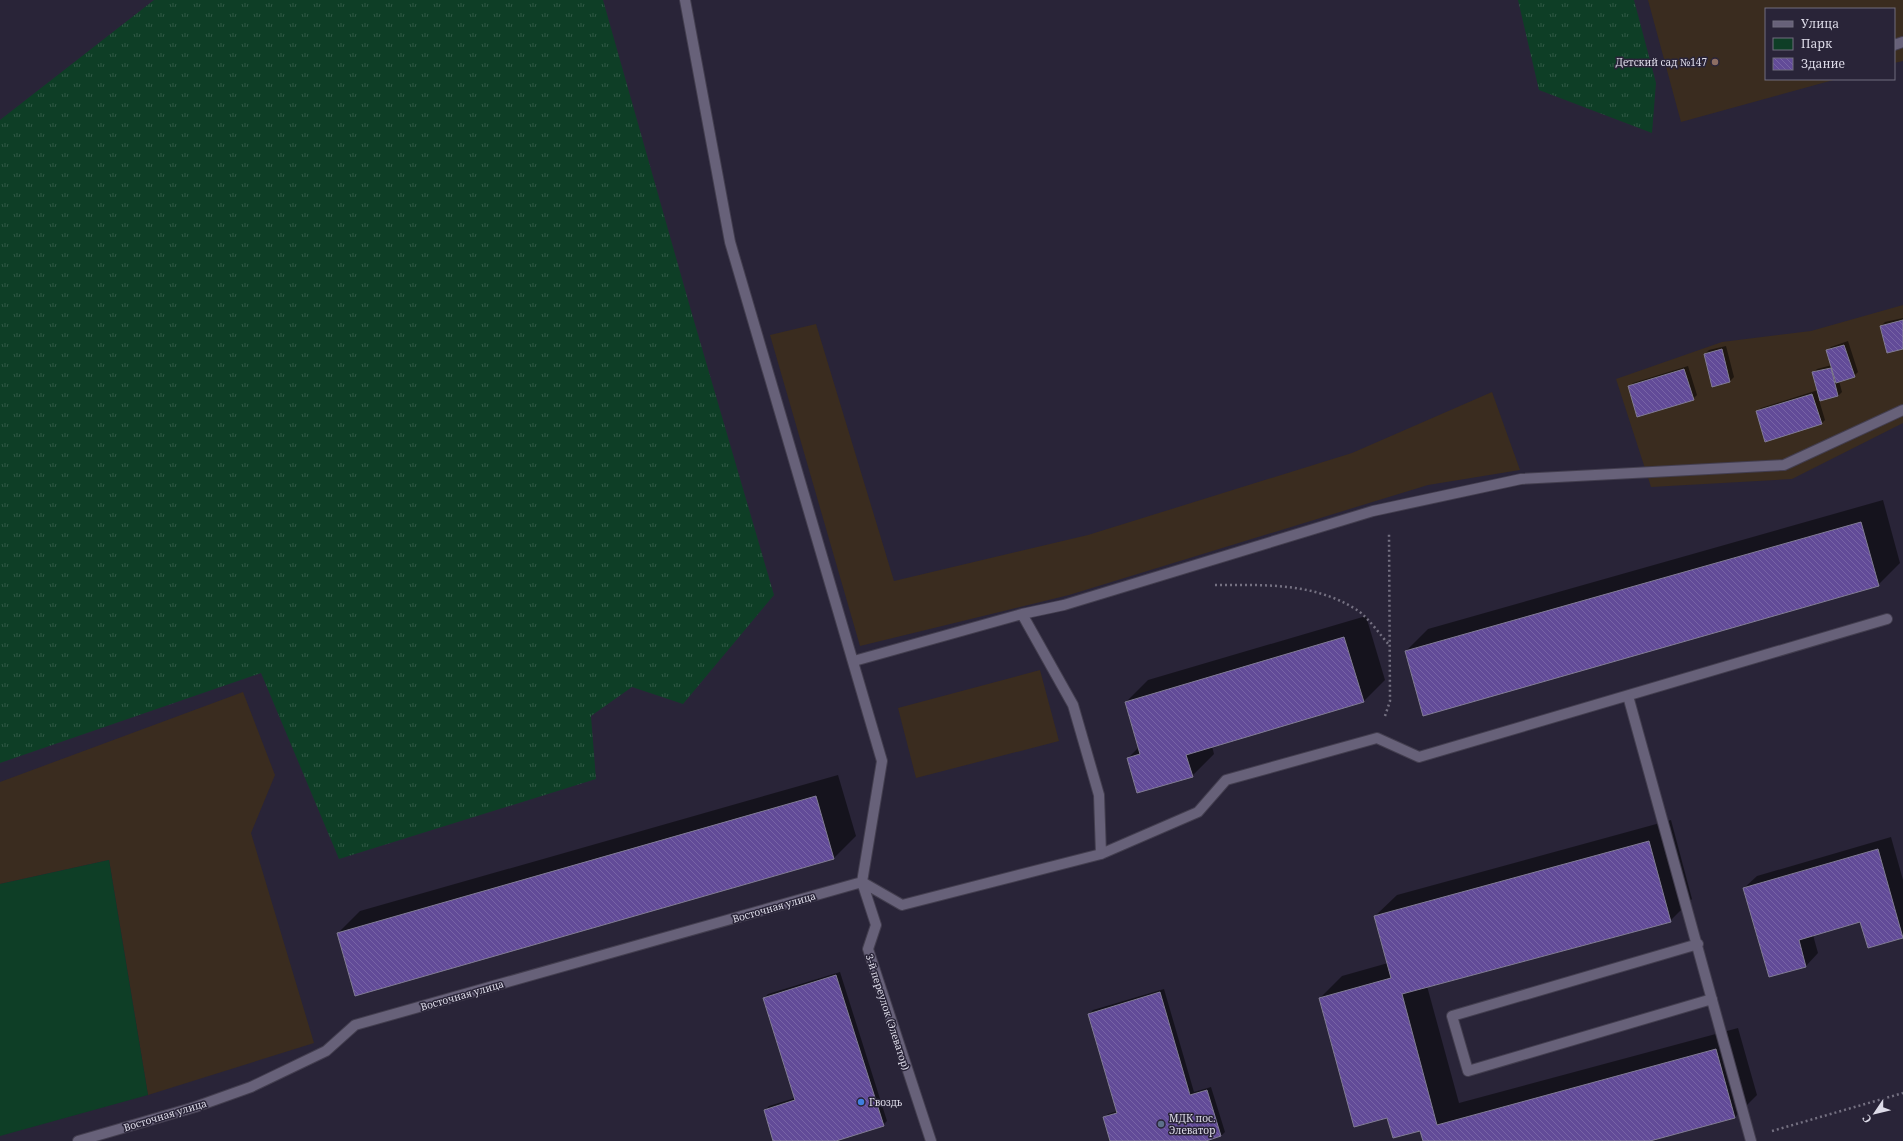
<svg xmlns="http://www.w3.org/2000/svg" width="1903" height="1141" font-family="'Noto Serif',serif">
<defs>
<pattern id="grass-tufts" width="24" height="20" patternUnits="userSpaceOnUse"><rect width="24" height="20" fill="#0e3e26"/><path d="M3 7l-1-3M5 7V3M7 7l1-3M15 17l-1-3M17 17v-4M19 17l1-3" fill="none" stroke="#315946"/></pattern>
<pattern id="building-back-hatch" width="6" height="6" patternUnits="userSpaceOnUse"><rect width="6" height="6" fill="#624b98"/><path d="M-1 5l2 2M0 0l6 6M5-1l2 2" fill="none" stroke="#7864a6"/></pattern>
</defs>
<rect width="100%" height="100%" fill="#292438"/>
<path fill="#3a2c1f" d="M 1648,0 L 1903,0 L 1903,61 L 1894,63 L 1894,9 L 1766,9 L 1766,79 L 1837,79 L 1681,122 Z
M 1903,305 L 1903,423 L 1792,479 L 1651,487 L 1616,379 L 1722,342 L 1811,331 Z
M 816,324 L 894,581 L 1088,535 L 1352,453 L 1492,392 L 1520,470 L 1428,485 L 1069,595 L 860,646 L 770,335 Z
M 1040,670 L 1059,741 L 916,778 L 898,708 Z
M 243,692 L 275,775 L 251,833 L 314,1043 L 148,1095 L 109,860 L 0,884 L 0,782 Z"/>
<path fill="url(#grass-tufts)" d="M 154,0 L 603,0 L 692,314 L 774,595 L 683,704 L 632,687 L 591,716 L 596,779 L 339,859 L 261,673 L 0,763 L 0,120 Z
M 1518,0 L 1634,0 L 1656,83 L 1652,133 L 1539,90 Z"/>
<path fill="#0e3e26" d="M 109,860 L 148,1095 L 0,1136 L 0,884 Z"/>
<path fill="#0007" d="M 1903,318 L 1903,348 L 1881,326 L 1885,322 Z
M 1848,341 L 1858,372 L 1854,376 L 1839,381 L 1842,392 L 1838,396 L 1819,400 L 1825,420 L 1821,424 L 1757,412 L 1761,408 L 1818,390 L 1813,373 L 1817,369 L 1832,365 L 1827,351 L 1831,347 Z
M 1726,346 L 1734,377 L 1730,381 L 1713,385 L 1705,354 L 1709,350 Z
M 1688,366 L 1697,395 L 1693,399 L 1629,387 L 1633,383 Z
M 1883,500 L 1900,563 L 1878,585 L 1406,651 L 1428,629 Z
M 1366,616 L 1385,680 L 1363,702 L 1212,746 L 1214,754 L 1192,776 L 1128,758 L 1139,747 L 1126,702 L 1148,680 Z
M 838,775 L 856,836 L 834,858 L 338,933 L 360,911 Z
M 1671,820 L 1692,899 L 1670,921 L 1427,986 L 1459,1103 L 1738,1028 L 1757,1095 L 1735,1117 L 1646,1141 L 1424,1141 L 1421,1130 L 1388,1116 L 1320,998 L 1342,976 L 1388,963 L 1375,916 L 1397,895 Z
M 1891,837 L 1903,880 L 1903,937 L 1869,947 L 1861,921 L 1813,935 L 1818,953 L 1806,966 L 1769,976 L 1744,888 L 1757,876 Z
M 840,972 L 887,1121 L 883,1125 L 833,1141 L 774,1141 L 765,1110 L 769,1106 L 795,1098 L 764,998 L 768,994 Z
M 1164,989 L 1194,1092 L 1211,1087 L 1225,1132 L 1221,1136 L 1203,1141 L 1111,1141 L 1104,1118 L 1108,1114 L 1117,1111 L 1089,1014 L 1093,1010 Z"/>
<path fill="url(#building-back-hatch)" stroke="#817c94" d="M 1903,320 L 1903,349 L 1887,353 L 1880,326 Z
M 1844,345 L 1855,377 L 1836,383 L 1826,350 Z
M 1722,349 L 1730,382 L 1712,387 L 1704,354 Z
M 1831,368 L 1838,396 L 1820,401 L 1812,372 Z
M 1684,369 L 1694,400 L 1637,417 L 1628,386 Z
M 1812,394 L 1822,424 L 1765,442 L 1756,411 Z
M 1861,522 L 1879,586 L 1423,716 L 1405,651 Z
M 1344,637 L 1364,702 L 1186,755 L 1193,777 L 1137,793 L 1127,758 L 1140,754 L 1125,702 Z
M 816,796 L 834,859 L 355,996 L 337,933 Z
M 1649,841 L 1671,922 L 1402,994 L 1437,1125 L 1716,1049 L 1735,1118 L 1650,1141 L 1423,1141 L 1420,1131 L 1393,1138 L 1387,1118 L 1354,1127 L 1319,998 L 1391,978 L 1374,916 Z
M 1878,849 L 1903,938 L 1868,948 L 1860,922 L 1799,940 L 1806,967 L 1769,977 L 1743,888 Z
M 836,975 L 884,1126 L 836,1141 L 773,1141 L 764,1110 L 795,1100 L 763,998 Z
M 1160,992 L 1190,1095 L 1207,1090 L 1221,1136 L 1206,1141 L 1110,1141 L 1103,1117 L 1117,1113 L 1088,1014 Z"/>
<g fill="none" stroke-linecap="round" stroke-linejoin="round">
<g stroke="#433e4f" stroke-width="12">
<path id="minor" d="M 685,0 L 730,242 L 882,761 L 862,882 L 876,925 L 868,949 L 931,1141
M 1894,45 L 1903,42
M 1022,614 L 1073,705 L 1099,795 L 1101,854
M 854,661 L 1022,614 L 1064,605 L 1373,511 L 1521,479 L 1784,465 L 1903,410
M 1628,696 L 1751,1141
M 862,882 L 902,905 L 1101,854 L 1198,812 L 1226,780 L 1377,738 L 1419,757 L 1887,619
M 1698,944 L 1452,1016 L 1468,1071 L 1712,999
M 78,1141 L 195,1107 L 251,1087 L 326,1051 L 355,1025 L 862,882"/>
</g>
<path stroke="#747081" stroke-width="2.5" stroke-dasharray="2 3" stroke-linecap="butt" d="M 1215,585 C 1264,585 1313,582 1357,610 C 1368,617 1381,636 1390,646
M 1385,716 L 1390,701 L 1389,532
M 1772,1131 L 1903,1093"/>
<use href="#minor" stroke="#676179" stroke-width="10"/>
</g>
<circle fill="#8d6e63" stroke="#292438" stroke-width="1.5" cx="1715" cy="62" r="4"/>
<circle fill="#3f7fe0" stroke="#292438" stroke-width="1.5" cx="861" cy="1102" r="4"/>
<circle fill="#5c6f8a" stroke="#292438" stroke-width="1.5" cx="1161" cy="1124" r="4"/>
<g text-anchor="middle" stroke-width="3" stroke-linejoin="round" paint-order="stroke">
<g font-size="10" fill="#dddbe8" stroke="#292438" text-anchor="start">
<text x="1707" y="66" text-anchor="end">Детский сад №147</text>
<text x="869" y="1106">Гвоздь</text>
<text x="1169" y="1122">МДК пос.<tspan x="1169" dy="12">Элеватор</tspan></text>
</g>
<g font-size="10" fill="#dddbe8" stroke="#292438">
<text transform="translate(774 907) rotate(-16)" y="4">Восточная улица</text>
<text transform="translate(462 995) rotate(-16)" y="4">Восточная улица</text>
<text transform="translate(888 1012) rotate(72)" y="4">3-й переулок (Элеватор)</text>
<text transform="translate(165 1115) rotate(-17)" y="4">Восточная улица</text>
</g>
</g>
<rect x="1765" y="8" width="130" height="72" fill="#292438" stroke="#716d7e"/>
<rect x="1773" y="21" width="20" height="6" fill="#676179" stroke="#716d7e"/>
<text x="1801" y="28" font-size="12" fill="#dddbe8">Улица</text>
<rect x="1773" y="38" width="20" height="12" fill="#0e3e26" stroke="#716d7e"/>
<text x="1801" y="48" font-size="12" fill="#dddbe8">Парк</text>
<rect x="1773" y="58" width="20" height="12" fill="url(#building-back-hatch)" stroke="#716d7e"/>
<text x="1801" y="68" font-size="12" fill="#dddbe8">Здание</text>
<g transform="translate(1875 1113) rotate(235)" stroke="#292438" stroke-width="3" paint-order="stroke">
<path d="M0-3L7 15L0 10L-7 15Z" fill="#dddbe8"/>
<text y="-6" font-size="11" font-weight="bold" text-anchor="middle" fill="#dddbe8">С</text>
</g>
</svg>
